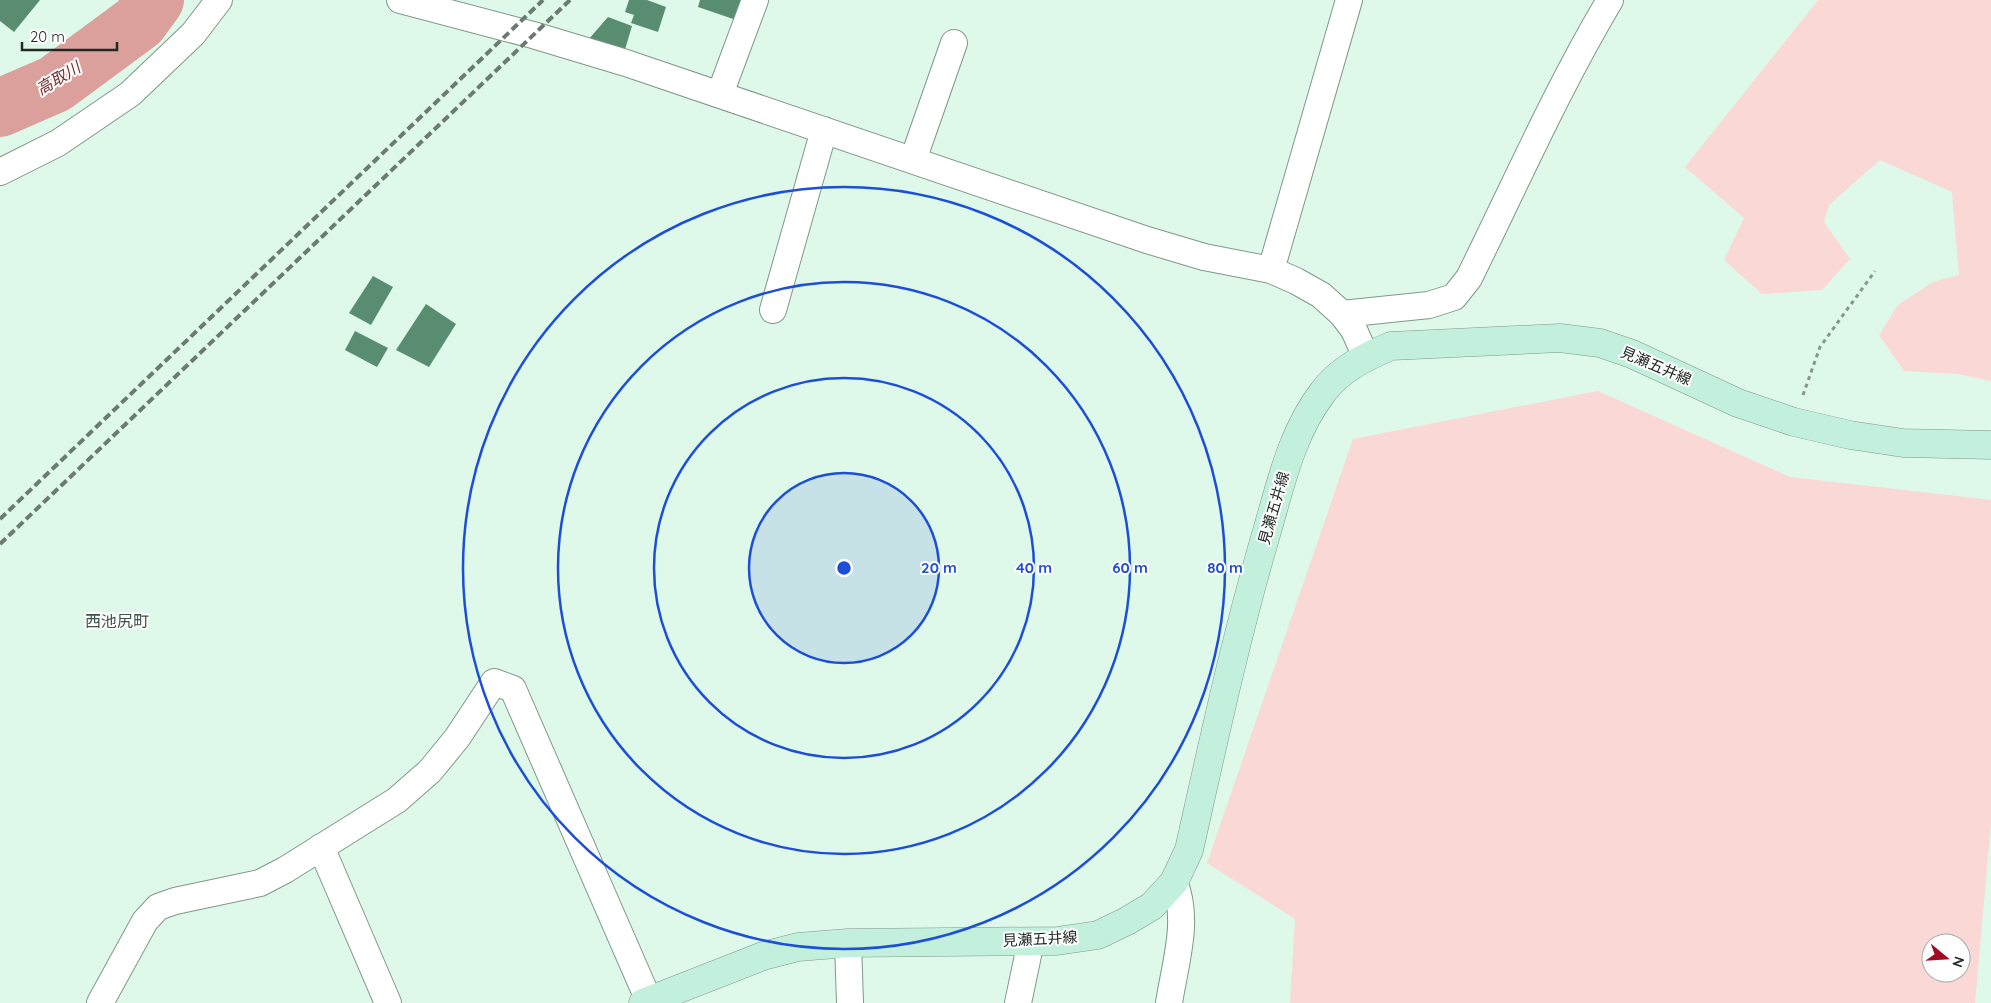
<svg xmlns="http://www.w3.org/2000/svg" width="1991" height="1003" font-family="Quicksand,'Noto Sans JP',sans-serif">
<rect width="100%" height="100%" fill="#def8e9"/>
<path fill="#fad8d6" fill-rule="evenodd" d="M 1818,0 L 1991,0 L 1991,381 L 1958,374 L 1904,371 L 1879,335 L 1898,305 L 1933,282 L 1959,275 L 1952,192 L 1880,160 L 1829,205 L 1824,222 L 1850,259 L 1822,290 L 1762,294 L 1724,260 L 1744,218 L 1685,167 Z
M 1598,391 L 1790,477 L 1991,500 L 1991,822 L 1975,1003 L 1290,1003 L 1295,919 L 1207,863 L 1353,439 ZM 1931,943 L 1961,943 L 1961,973 L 1931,973 Z"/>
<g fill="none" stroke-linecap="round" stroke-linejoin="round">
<path stroke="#dba09c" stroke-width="58" d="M 0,108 L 55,84 L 139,22 L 155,0"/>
</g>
<path fill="#588d71" d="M 0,0 L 40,0 L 14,32 L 0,21 Z
M 629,0 L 647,0 L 666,7 L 658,32 L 631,23 L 634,15 L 625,12 Z
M 700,0 L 746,0 L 739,21 L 698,7 Z
M 608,17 L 632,26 L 624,53 L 588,40 Z
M 373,276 L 393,287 L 371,325 L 349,313 Z
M 426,304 L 456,324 L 429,367 L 396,350 Z
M 355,331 L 388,348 L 377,367 L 345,350 Z"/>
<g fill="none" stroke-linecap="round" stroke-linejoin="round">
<g stroke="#80988a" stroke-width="28">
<path id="minor" d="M 400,0 L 533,35 L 626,63 L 1147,240 L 1204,257 L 1271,270 L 1296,281 L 1321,295 L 1342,314 L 1354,330 L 1366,357
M 720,94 L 755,0
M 913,160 L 954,43
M 0,172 L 58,143 L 130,94 L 193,34 L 219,0
M 1271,270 L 1349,0
M 773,310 L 824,130
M 1342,314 L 1429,305 L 1454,297 L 1469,278 C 1515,185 1557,89 1610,0
M 321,847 L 388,1003
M 848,943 L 850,1003
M 100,1003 L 145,921 L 158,907 L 175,901 L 260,883 L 285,870 L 397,800 L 430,771 L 457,738 L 494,682 L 513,689 L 649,1001
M 1018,1003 L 1031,941
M 1169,1003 C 1175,963 1190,920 1174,882"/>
</g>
<g stroke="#80988a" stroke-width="29">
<path id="secondary" d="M 643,1003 L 763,956 L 798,947 L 848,943 L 1057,941 L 1098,935 L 1127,921 L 1152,906 L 1174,882 L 1189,850 C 1213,743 1236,636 1267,531 C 1281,483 1292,432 1323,392 C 1340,369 1365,357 1391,346 L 1560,338 L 1600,343 L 1632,354 L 1738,403 L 1794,422 L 1850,435 L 1903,443 L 1991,445"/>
</g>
<path stroke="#85978d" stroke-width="3" stroke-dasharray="4 4" stroke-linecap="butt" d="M 1803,395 L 1820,347 L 1875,271"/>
<use href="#minor" stroke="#fff" stroke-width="26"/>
<use href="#secondary" stroke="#c2f0dd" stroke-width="28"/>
<path stroke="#6c7b72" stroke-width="4" stroke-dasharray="8 4" stroke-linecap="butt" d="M 0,519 L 543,0
M 0,544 L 570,0"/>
</g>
<circle cx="844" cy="568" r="95" fill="#1d4ed8" fill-opacity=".12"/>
<g fill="none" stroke="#1d4ed8" stroke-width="2.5">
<circle cx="844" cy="568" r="95"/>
<circle cx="844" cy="568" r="190"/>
<circle cx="844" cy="568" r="286"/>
<circle cx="844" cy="568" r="381"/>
</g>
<g text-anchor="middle" stroke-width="4" stroke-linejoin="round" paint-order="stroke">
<g font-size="15" fill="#202924" stroke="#fefefe">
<text transform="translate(1656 366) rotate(23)" y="5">見瀬五井線</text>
<text transform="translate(1274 508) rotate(-74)" y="5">見瀬五井線</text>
<text transform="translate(1040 939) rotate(-3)" y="5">見瀬五井線</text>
</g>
<g font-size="16" font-style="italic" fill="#742d2d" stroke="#fefefe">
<text transform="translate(58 78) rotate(-31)" y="6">高取川</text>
</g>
<g font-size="16" fill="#3e5448" stroke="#fefefe">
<text x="117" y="627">西池尻町</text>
</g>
</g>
<circle cx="844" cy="568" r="8" fill="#1d4ed8" stroke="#fefefe" stroke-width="2.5"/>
<g font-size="15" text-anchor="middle" font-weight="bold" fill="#1d4ed8" stroke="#fefefe" stroke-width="4" stroke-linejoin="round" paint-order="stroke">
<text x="939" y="573">20 m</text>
<text x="1034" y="573">40 m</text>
<text x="1130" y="573">60 m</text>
<text x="1225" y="573">80 m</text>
</g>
<g transform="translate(1946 958) rotate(108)"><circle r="24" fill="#fefefe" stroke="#a5a9a7"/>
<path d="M0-4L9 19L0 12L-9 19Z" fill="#a40822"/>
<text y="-8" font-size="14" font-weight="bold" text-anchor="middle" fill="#202924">N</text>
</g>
<path d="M22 42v8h95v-8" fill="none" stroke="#202924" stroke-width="2.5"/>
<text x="30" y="42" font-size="15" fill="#202924" stroke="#fefefe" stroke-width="4" paint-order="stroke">20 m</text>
</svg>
